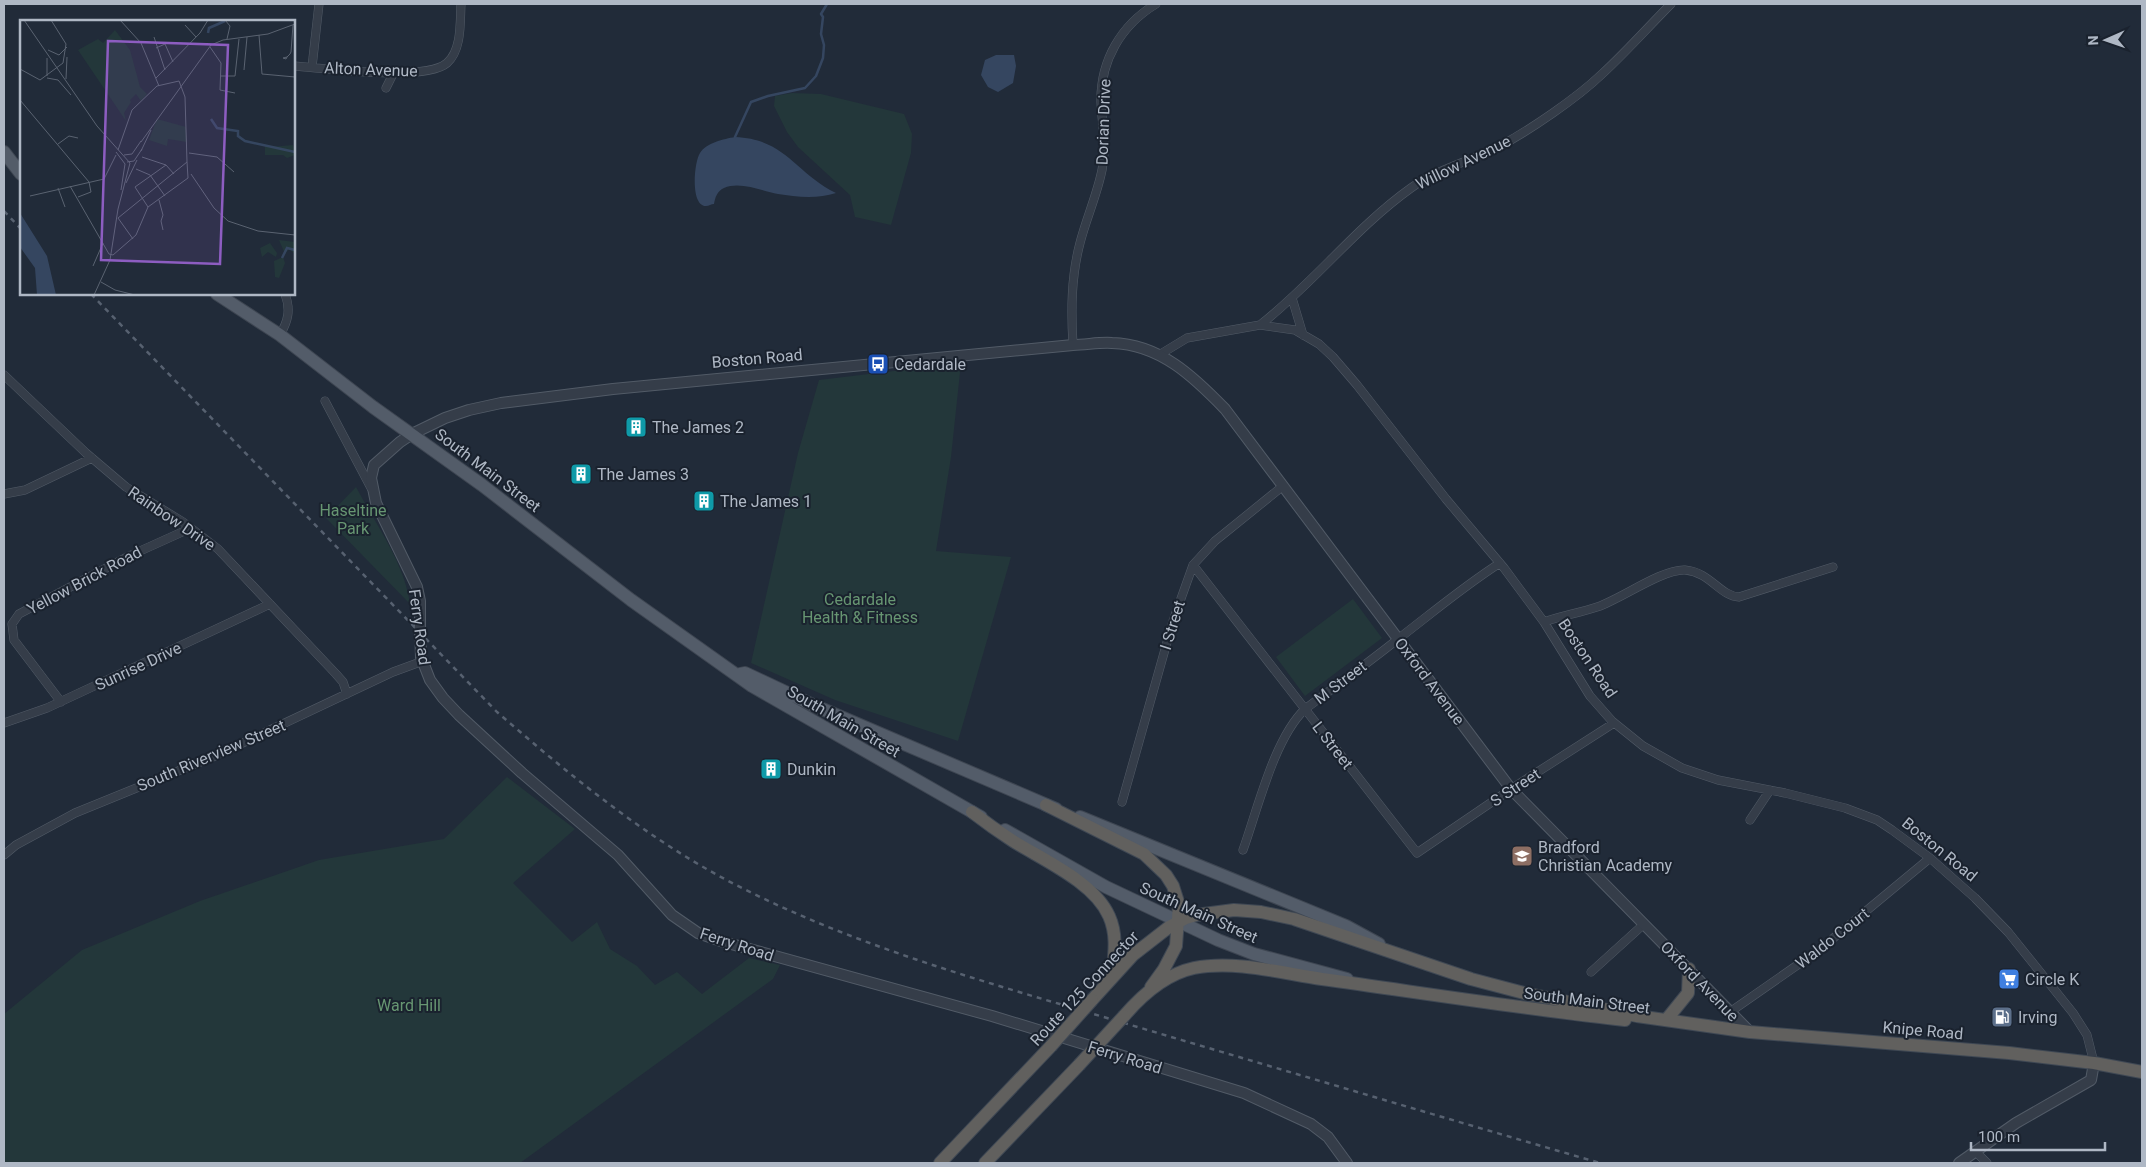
<svg xmlns="http://www.w3.org/2000/svg" width="2146" height="1167" font-family="Roboto,sans-serif">
<rect width="100%" height="100%" fill="#212b39"/>
<path fill="#23373a" d="M 792,93 L 821,94 L 904,114 L 912,134 L 911,153 L 891,225 L 855,217 L 850,195 L 798,147 L 787,132 L 774,106 L 775,96 Z
M 961,363 L 951,457 L 936,551 L 1011,557 L 958,741 L 835,700 L 751,663 L 798,453 L 819,380 Z
M 356,487 C 375,523 405,564 410,604 L 326,518 Z
M 1353,599 L 1382,638 L 1305,696 L 1276,657 Z
M 507,777 L 575,829 L 513,883 L 572,942 L 597,922 L 610,949 L 637,966 L 655,985 L 677,972 L 702,994 L 749,958 L 780,965 L 773,979 L 520,1163 L 4,1163 L 4,1014 L 82,950 L 200,901 L 319,860 L 444,839 Z"/>
<path fill="#354660" d="M 996,55 L 1014,55 L 1016,66 L 1013,83 L 998,92 L 988,87 L 981,75 L 985,60 Z
M 735,137 C 786,139 795,173 836,193 C 818,199 796,197 778,194 C 762,191 740,181 724,188 C 717,191 715,198 714,204 C 711,204 709,206 706,206 C 690,206 694,162 700,153 C 706,143 724,139 735,137 Z"/>
<g fill="none" stroke-linecap="round" stroke-linejoin="round">
<path stroke="#354660" stroke-width="2.5" d="M 735,137 L 751,102 L 768,96 L 805,88 L 816,76 L 823,58 L 824,45 L 821,34 L 823,17 L 821,14 L 827,4"/>
<g stroke="#525b67" stroke-width="9">
<path id="minor" d="M 294,66 C 325,68 425,82 447,63 C 462,50 460,22 461,4
M 312,67 L 319,4
M 386,88 L 394,72
M 1292,298 L 1303,335
M 1260,325 C 1314,283 1355,228 1411,188 C 1437,169 1471,161 1500,146 C 1530,130 1577,98 1602,74 C 1626,52 1648,27 1671,4
M 280,335 C 288,321 291,310 285,294
M 1073,345 C 1071,311 1071,277 1080,243 C 1086,219 1097,195 1102,170 C 1107,147 1102,125 1101,102 C 1100,61 1121,25 1156,4
M 1159,355 L 1187,338 L 1260,325 L 1295,330 L 1319,344 L 1333,357 L 1357,385 L 1446,499 L 1504,568 L 1544,622 L 1590,696 L 1612,721 L 1643,746 L 1682,768 L 1718,780 L 1785,793 L 1845,808 L 1877,820 L 1892,830 L 1930,858 L 1975,898 L 2008,932 L 2073,1013 L 2087,1035 L 2094,1063
M 4,375 L 86,453 L 126,487 L 183,522 L 218,549 L 336,674 L 343,682 L 347,694
M 325,401 L 371,488
M 4,494 L 25,490 L 92,458
M 1193,565 L 1417,853 L 1511,789 L 1614,723
M 1544,622 C 1561,616 1579,613 1597,607 C 1621,599 1662,569 1685,570 C 1710,572 1720,596 1739,597 L 1833,567
M 61,702 L 14,640 L 12,624 L 19,614 L 129,556 L 191,528
M 4,723 L 47,708 L 270,604
M 1122,802 L 1173,621 L 1193,565 L 1215,541 L 1283,486
M 1750,820 L 1770,790
M 1243,850 C 1258,808 1274,739 1305,709 C 1336,686 1368,663 1398,639 C 1432,613 1464,586 1500,563
M 4,855 L 16,845 L 75,813 L 215,756 L 393,672 L 423,661
M 1591,972 L 1644,924
M 1730,1012 L 1819,950 L 1930,858
M 1976,1152 L 1987,1163"/>
</g>
<g stroke="#525b67" stroke-width="12">
<path id="tertiary" d="M 420,626 L 420,601 L 417,587 L 376,503 L 371,478 L 374,465 L 400,442 L 412,434 L 445,418 L 469,410 L 501,403 L 613,389 L 1073,345 C 1086,345 1099,342 1112,343 C 1160,344 1194,377 1225,409 L 1511,789 L 1750,1032
M 421,657 L 430,680 L 443,698 L 459,715 L 522,773 L 618,855 L 672,915 L 698,933 L 724,942 L 992,1016 L 1244,1093 L 1311,1124 L 1328,1137 L 1347,1163
M 1959,1163 L 2016,1123 L 2091,1080 L 2094,1063"/>
</g>
<g stroke="#3e4652" stroke-width="14">
<path id="primary" d="M 4,152 L 21,174
M 217,294 L 280,335 L 373,407 L 482,485 L 631,600 L 752,686 L 981,817
M 740,674 L 745,673 L 813,705 L 1056,809
M 1080,817 L 1346,926 L 1379,944
M 1005,830 L 1106,887 L 1218,940 L 1254,954 L 1347,979"/>
</g>
<g stroke="#3f4854" stroke-width="14">
<path id="trunk" d="M 1046,805 L 1144,854 L 1166,875 L 1173,886 L 1179,905 L 1176,946 L 1164,969 L 1151,987
M 972,812 C 985,822 999,832 1013,841 C 1043,860 1094,882 1109,916 C 1118,936 1114,956 1112,977
M 1092,1000 L 1133,955 L 1169,927 L 1186,918 L 1196,915 L 1234,910 L 1261,912 L 1294,919 L 1471,979 L 1524,993 L 1637,1016 L 1750,1032 L 2009,1053 L 2094,1063 L 2142,1072
M 1124,1016 C 1142,995 1166,974 1194,968 C 1235,960 1281,973 1322,979 C 1423,993 1524,1009 1625,1020
M 1667,1019 L 1688,993 L 1689,969
M 940,1163 L 1051,1046
M 985,1163 L 1079,1065"/>
</g>
<use href="#minor" stroke="#353d49" stroke-width="8"/>
<use href="#tertiary" stroke="#353d49" stroke-width="10"/>
<use href="#primary" stroke="#535c69" stroke-width="12"/>
<use href="#trunk" stroke="#61605e" stroke-width="12"/>
<path stroke="#576170" stroke-width="2.5" stroke-dasharray="5 5" stroke-linecap="butt" d="M 4,211 L 21,229
M 91,294 L 497,712 C 573,778 652,843 742,888 C 865,950 993,984 1124,1023 C 1283,1070 1441,1117 1600,1163"/>
<g stroke="#525b67" stroke-width="12" stroke-linecap="butt">
<path id="tertiary-bridge" d="M 420,626 L 421,657"/>
</g>
<g stroke="#3f4854" stroke-width="14" stroke-linecap="butt">
<path id="trunk-bridge" d="M 1051,1046 L 1092,1000
M 1079,1065 L 1124,1016"/>
</g>
<use href="#tertiary-bridge" stroke="#353d49" stroke-width="10"/>
<use href="#trunk-bridge" stroke="#61605e" stroke-width="12"/>
</g>
<defs>
<g id="bus-square" transform="scale(1.125)"><rect x="-9" y="-9" width="18" height="18" rx="4" fill="#1a4fb4" stroke="#1a222e"/><path d="M-5-6H5V4H4V6H2V4H-2V6H-4V4H-5ZM-3.5-4V0h7V-4ZM-3.5 1.2v1.5H-2V1.2ZM2 1.2v1.5H3.5V1.2Z" fill="#fff"/></g>
<g id="building-square" transform="scale(1.125)"><rect x="-9" y="-9" width="18" height="18" rx="4" fill="#0f9aa8" stroke="#1a222e"/><path d="M-4-6H4V6H1V3H-1V6H-4ZM-2.5-4.3h1.7v1.8h-1.7ZM.8-4.3h1.7v1.8H.8ZM-2.5-1h1.7V.8h-1.7ZM.8-1h1.7V.8H.8Z" fill="#fff"/></g>
<g id="school-square" transform="scale(1.125)"><rect x="-9" y="-9" width="18" height="18" rx="4" fill="#8d6e63" stroke="#1a222e"/><path d="M0-5L7-2L0 1L-7-2ZM-4 1L0 2.5L4 1V4Q0 6-4 4Z" fill="#fff"/></g>
<g id="supermarket-square" transform="scale(1.125)"><rect x="-9" y="-9" width="18" height="18" rx="4" fill="#3f7fe0" stroke="#1a222e"/><path d="M-6-5.5h2.5l.6 2H6L4.5 2H-2.5L-4.4-4H-6ZM-1.5 3.2a1.3 1.3 0 1 0 .1 0ZM3 3.2a1.3 1.3 0 1 0 .1 0Z" fill="#fff"/></g>
<g id="fuel-square" transform="scale(1.125)"><rect x="-9" y="-9" width="18" height="18" rx="4" fill="#5c6f8a" stroke="#1a222e"/><path d="M-5.5-6h7V0h2V4h1.3V-2.5L3-4.5l.8-.8L6-3V5H2.5V1h-1V6h-7ZM-4.2-4.7v3.2H.2V-4.7Z" fill="#fff"/></g>
</defs>
<g fill-rule="evenodd">
<use href="#bus-square" x="878" y="364"/>
<use href="#building-square" x="636" y="427"/>
<use href="#building-square" x="581" y="474"/>
<use href="#building-square" x="704" y="501"/>
<use href="#building-square" x="771" y="769"/>
<use href="#school-square" x="1522" y="856"/>
<use href="#supermarket-square" x="2009" y="979"/>
<use href="#fuel-square" x="2002" y="1017"/>
</g>
<g text-anchor="middle" stroke-width="4" stroke-linejoin="round" paint-order="stroke">
<g font-size="16" fill="#afb8c5" stroke="#1a222e">
<text transform="translate(371 69) rotate(2)" y="6">Alton Avenue</text>
<text transform="translate(1103 122) rotate(-88)" y="6">Dorian Drive</text>
<text transform="translate(1463 162) rotate(-26)" y="6">Willow Avenue</text>
<text transform="translate(757 358) rotate(-5)" y="6">Boston Road</text>
<text transform="translate(488 470) rotate(37)" y="6">South Main Street</text>
<text transform="translate(172 518) rotate(34)" y="6">Rainbow Drive</text>
<text transform="translate(84 580) rotate(-28)" y="6">Yellow Brick Road</text>
<text transform="translate(1172 625) rotate(-73)" y="6">I Street</text>
<text transform="translate(420 627) rotate(82)" y="6">Ferry Road</text>
<text transform="translate(1588 658) rotate(56)" y="6">Boston Road</text>
<text transform="translate(138 666) rotate(-25)" y="6">Sunrise Drive</text>
<text transform="translate(1430 681) rotate(53)" y="6">Oxford Avenue</text>
<text transform="translate(1340 682) rotate(-37)" y="6">M Street</text>
<text transform="translate(844 721) rotate(30)" y="6">South Main Street</text>
<text transform="translate(1333 745) rotate(52)" y="6">L Street</text>
<text transform="translate(211 755) rotate(-23)" y="6">South Riverview Street</text>
<text transform="translate(1515 787) rotate(-33)" y="6">S Street</text>
<text transform="translate(1940 849) rotate(39)" y="6">Boston Road</text>
<text transform="translate(1199 912) rotate(24)" y="6">South Main Street</text>
<text transform="translate(1832 938) rotate(-38)" y="6">Waldo Court</text>
<text transform="translate(737 944) rotate(18)" y="6">Ferry Road</text>
<text transform="translate(1700 981) rotate(46)" y="6">Oxford Avenue</text>
<text transform="translate(1084 988) rotate(-47)" y="6">Route 125 Connector</text>
<text transform="translate(1587 1000) rotate(7)" y="6">South Main Street</text>
<text transform="translate(1923 1030) rotate(5)" y="6">Knipe Road</text>
<text transform="translate(1125 1057) rotate(17)" y="6">Ferry Road</text>
</g>
<g font-size="16" fill="#afb8c5" stroke="#1a222e" text-anchor="start">
<text x="894" y="370">Cedardale</text>
<text x="652" y="433">The James 2</text>
<text x="597" y="480">The James 3</text>
<text x="720" y="507">The James 1</text>
<text x="787" y="775">Dunkin</text>
<text x="1538" y="853">Bradford<tspan x="1538" dy="18">Christian Academy</tspan></text>
<text x="2025" y="985">Circle K</text>
<text x="2018" y="1023">Irving</text>
</g>
<g font-size="16" fill="#679672" stroke="#1a222e">
<text x="353" y="516">Haseltine<tspan x="353" dy="18">Park</tspan></text>
<text x="860" y="605">Cedardale<tspan x="860" dy="18">Health &amp; Fitness</tspan></text>
<text x="409" y="1011">Ward Hill</text>
</g>
</g>
<g transform="translate(20 20)">
<rect width="275" height="275" fill="#212b39"/>
<path d="M 95,10 L 110,30 L 120,67 L 127,74 L 121,81 L 116,74 L 110,80 L 111,82 L 104,93 L 106,101 L 58,30 L 78,19 L 83,23 ZM 137,99 L 166,107 L 167,122 L 148,119 L 147,126 L 129,120 ZM 245,124 L 250,127 L 273,125 L 275,135 L 267,138 L 263,135 L 245,135 ZM 259,220 L 275,222 L 275,234 L 269,229 L 265,234 ZM 250,223 L 257,233 L 256,237 L 248,232 L 242,237 L 240,228 ZM 263,237 L 265,243 L 259,258 L 255,257 L 254,241 Z" fill="#23373a"/>
<path d="M 0,193 L 27,236 L 36,275 L 17,275 L 15,248 L 0,227 Z" fill="#354660"/>
<path fill="none" stroke="#354660" stroke-width="2.5" d="M 188,13 L 189,8 L 205,1M 191,99 L 197,108 L 218,111 L 218,116 L 225,121 L 275,132M 262,238 L 267,228 L 275,230"/>
<path fill="none" stroke="#5a6371" stroke-width="1" d="M 4,0 L 77,106 L 110,143 L 98,189 L 90,240 L 74,275M 100,0 L 121,23 L 139,66M 205,0 L 210,6 L 207,19M 165,5 L 176,17M 239,15 L 242,54 L 275,57M 134,17 L 145,50M 190,27 L 201,43 L 200,70 L 215,73M 136,28 L 145,24 L 153,42M 28,30 L 39,35 L 47,27M 267,37 L 263,38 L 266,39 L 267,37 L 270,34 L 271,32 L 273,5M 27,38 L 27,56M 0,49 L 20,60 L 43,43 L 46,24 L 31,0M 224,50 L 227,17M 200,56 L 215,56 L 219,19M 27,58 L 38,60 L 51,75M 136,58 L 180,13 L 188,0M 46,59 L 47,37M 0,80 L 69,162 L 71,172 L 58,177M 121,122 L 191,25 L 203,20 L 248,14 L 275,4M 38,124 L 49,116 L 58,118M 98,130 L 112,90 L 137,66 L 159,61 L 165,77 L 167,142 L 98,198M 121,131 L 131,110M 96,132 L 105,144 L 101,170M 169,133 L 197,137 L 214,152M 104,135 L 112,134 L 121,121M 122,137 L 146,145 L 154,154M 107,142 L 114,141 L 122,129M 116,149 L 130,155 L 145,176M 171,154 L 194,188 L 208,201 L 238,211 L 275,215M 106,163 L 117,140M 50,166 L 89,234 L 93,235 L 116,215 L 128,187 L 168,158 L 167,142M 38,168 L 45,187M 10,176 L 84,159 L 96,135M 139,180 L 143,195 L 141,201 L 143,210M 128,187 L 115,167 L 146,145M 98,198 L 113,219M 73,246 L 83,223M 81,262 L 95,270 L 115,275"/>
<path fill="#8d5dc1" fill-opacity="0.15" stroke="#8d5dc1" stroke-width="2.5" d="M 88,21 L 208,25 L 200,244 L 81,240 Z"/>
<rect width="275" height="275" fill="none" stroke="#afb8c5" stroke-width="2.5"/>
</g>
<rect width="2146" height="1167" fill="none" stroke="#afb8c5" stroke-width="10"/>
<g transform="translate(2106 40) rotate(268)" stroke="#1a222e" stroke-width="4" paint-order="stroke">
<path d="M0-4L9 19L0 12L-9 19Z" fill="#afb8c5"/>
<text y="-8" font-size="14" font-weight="bold" text-anchor="middle" fill="#afb8c5">N</text>
</g>
<path d="M1971 1142v8h134v-8" fill="none" stroke="#afb8c5" stroke-width="2.5"/>
<text x="1978" y="1142" font-size="15" fill="#afb8c5" stroke="#1a222e" stroke-width="4" paint-order="stroke">100 m</text>
</svg>
